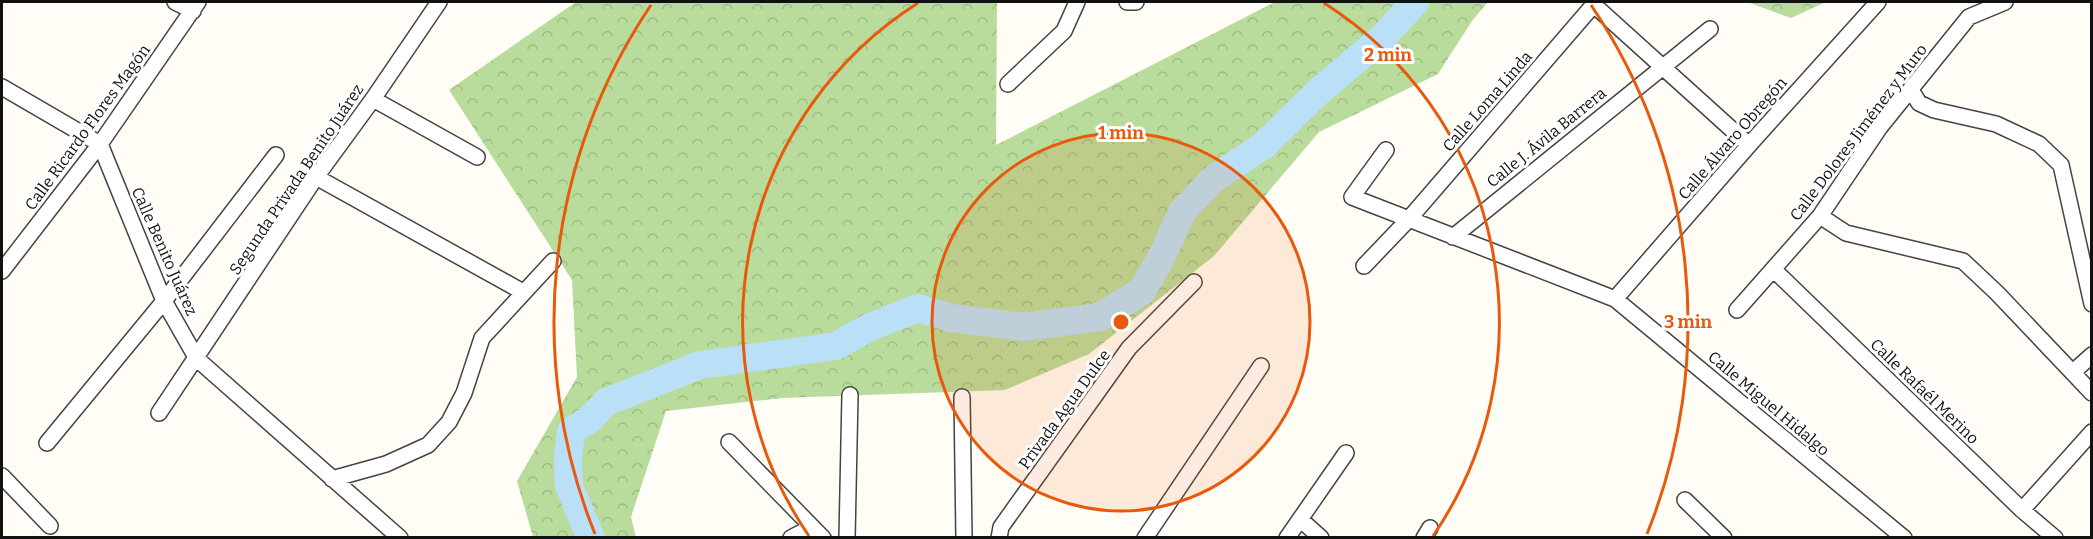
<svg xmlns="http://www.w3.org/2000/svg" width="2093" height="539" font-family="Bitter,serif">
<defs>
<pattern id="forest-crowns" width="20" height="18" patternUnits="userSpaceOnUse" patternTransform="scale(1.5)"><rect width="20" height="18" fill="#b9dc9c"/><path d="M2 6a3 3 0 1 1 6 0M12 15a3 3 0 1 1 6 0" fill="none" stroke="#9ebc85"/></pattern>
</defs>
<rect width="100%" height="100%" fill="#fffdf5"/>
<path fill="url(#forest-crowns)" d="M 576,2 L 997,2 L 996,145 L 1275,2 L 1488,2 L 1472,21 L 1438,74 L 1319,132 L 1214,256 L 1089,354 L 1005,390 L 782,398 L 666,411 L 631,517 L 636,537 L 533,537 L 517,481 L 577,377 L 572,280 L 449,90 Z
M 1747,2 L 1826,2 L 1791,18 Z"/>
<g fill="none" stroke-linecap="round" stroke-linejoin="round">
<path stroke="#b9e0f7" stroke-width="28" d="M 591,538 L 569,486 L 568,459 L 571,431 L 590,419 L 606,402 L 700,365 L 836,346 L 870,327 L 918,308 L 951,318 L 1024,327 L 1100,317 L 1142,291 L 1162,256 L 1182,212 L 1212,180 L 1264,145 L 1318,92 L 1383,37 L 1415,2"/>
<g stroke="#444" stroke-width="18">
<path id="minor" d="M 175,2 L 193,11
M 1127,2 L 1136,2
M 1594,5 L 1749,145
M 1008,84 L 1064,31 L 1077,2
M 2,87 L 100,144 L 164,301 L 197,359 L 400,538
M 1911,90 L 1919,103 L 1934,110 L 1996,124 L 2039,144 L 2061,165 L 2092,304
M 373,99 L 477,157
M 1386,150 L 1352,197 L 1615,299 L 1904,538
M 316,177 L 523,292
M 1820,216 L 1846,233 L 1963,261 L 1997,293 L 2092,393
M 1453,237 L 1710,29
M 1364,266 L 1408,220 L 1596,2
M 1773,269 L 2022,510 L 2055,538
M 2,271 L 100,144 L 198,2
M 1615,299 L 1749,145 L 1878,2
M 1737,310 L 1820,216 L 1880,127 L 1969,17 L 2005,2
M 2073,372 L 2092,355
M 962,397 L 964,538
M 159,413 L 316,177 L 373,99 L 439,2
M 729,442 L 823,538
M 47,443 L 164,301 L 276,155
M 2,476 L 50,526
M 332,479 L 386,464 L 428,445 L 449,422 L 464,393 L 482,338 L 553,261
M 1685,500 L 1724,538
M 2022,510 L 2092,432
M 1300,519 L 1321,538
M 791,538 L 812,527
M 847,538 L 850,395
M 999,538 L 1001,527 L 1129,348 L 1194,282
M 1145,538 L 1261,366
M 1287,538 L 1346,453
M 1424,538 L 1430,528"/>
</g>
<use href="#minor" stroke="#fff" stroke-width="15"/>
</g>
<circle cx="1121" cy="322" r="189" fill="#e8590c" fill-opacity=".12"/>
<g fill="none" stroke="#e8590c" stroke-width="3">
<circle cx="1121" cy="322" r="189"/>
<path d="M809 536A378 378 0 0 1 918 3M1324 3A378 378 0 0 1 1433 536"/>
<path d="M595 534A567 567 0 0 1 651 5M1591 5A567 567 0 0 1 1647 534"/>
</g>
<g text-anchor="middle" stroke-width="6" stroke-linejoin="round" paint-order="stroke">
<g font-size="16" fill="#111" stroke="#fff">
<text transform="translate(1487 101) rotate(-49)" y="6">Calle Loma Linda</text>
<text transform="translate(87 127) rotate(-54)" y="6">Calle Ricardo Flores Magón</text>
<text transform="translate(1858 132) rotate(-53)" y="6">Calle Dolores Jiménez y Muro</text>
<text transform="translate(1546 137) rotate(-39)" y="6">Calle J. Ávila Barrera</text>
<text transform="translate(1732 138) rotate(-49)" y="6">Calle Álvaro Obregón</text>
<text transform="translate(296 179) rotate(-56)" y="6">Segunda Privada Benito Juárez</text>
<text transform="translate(165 251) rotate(66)" y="6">Calle Benito Juárez</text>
<text transform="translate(1925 391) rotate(44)" y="6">Calle Rafaél Merino</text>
<text transform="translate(1769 403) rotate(40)" y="6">Calle Miguel Hidalgo</text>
<text transform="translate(1064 409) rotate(-54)" y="6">Privada Agua Dulce</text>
</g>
</g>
<circle cx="1121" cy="322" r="9" fill="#e8590c" stroke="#fff" stroke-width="3"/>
<g font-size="18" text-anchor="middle" font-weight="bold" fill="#e8590c" stroke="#fff" stroke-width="6" stroke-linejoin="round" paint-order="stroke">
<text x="1388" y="61">2 min</text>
<text x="1121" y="139">1 min</text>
<text x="1688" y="328">3 min</text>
</g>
<rect width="2093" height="539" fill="none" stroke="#111111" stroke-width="6"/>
</svg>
